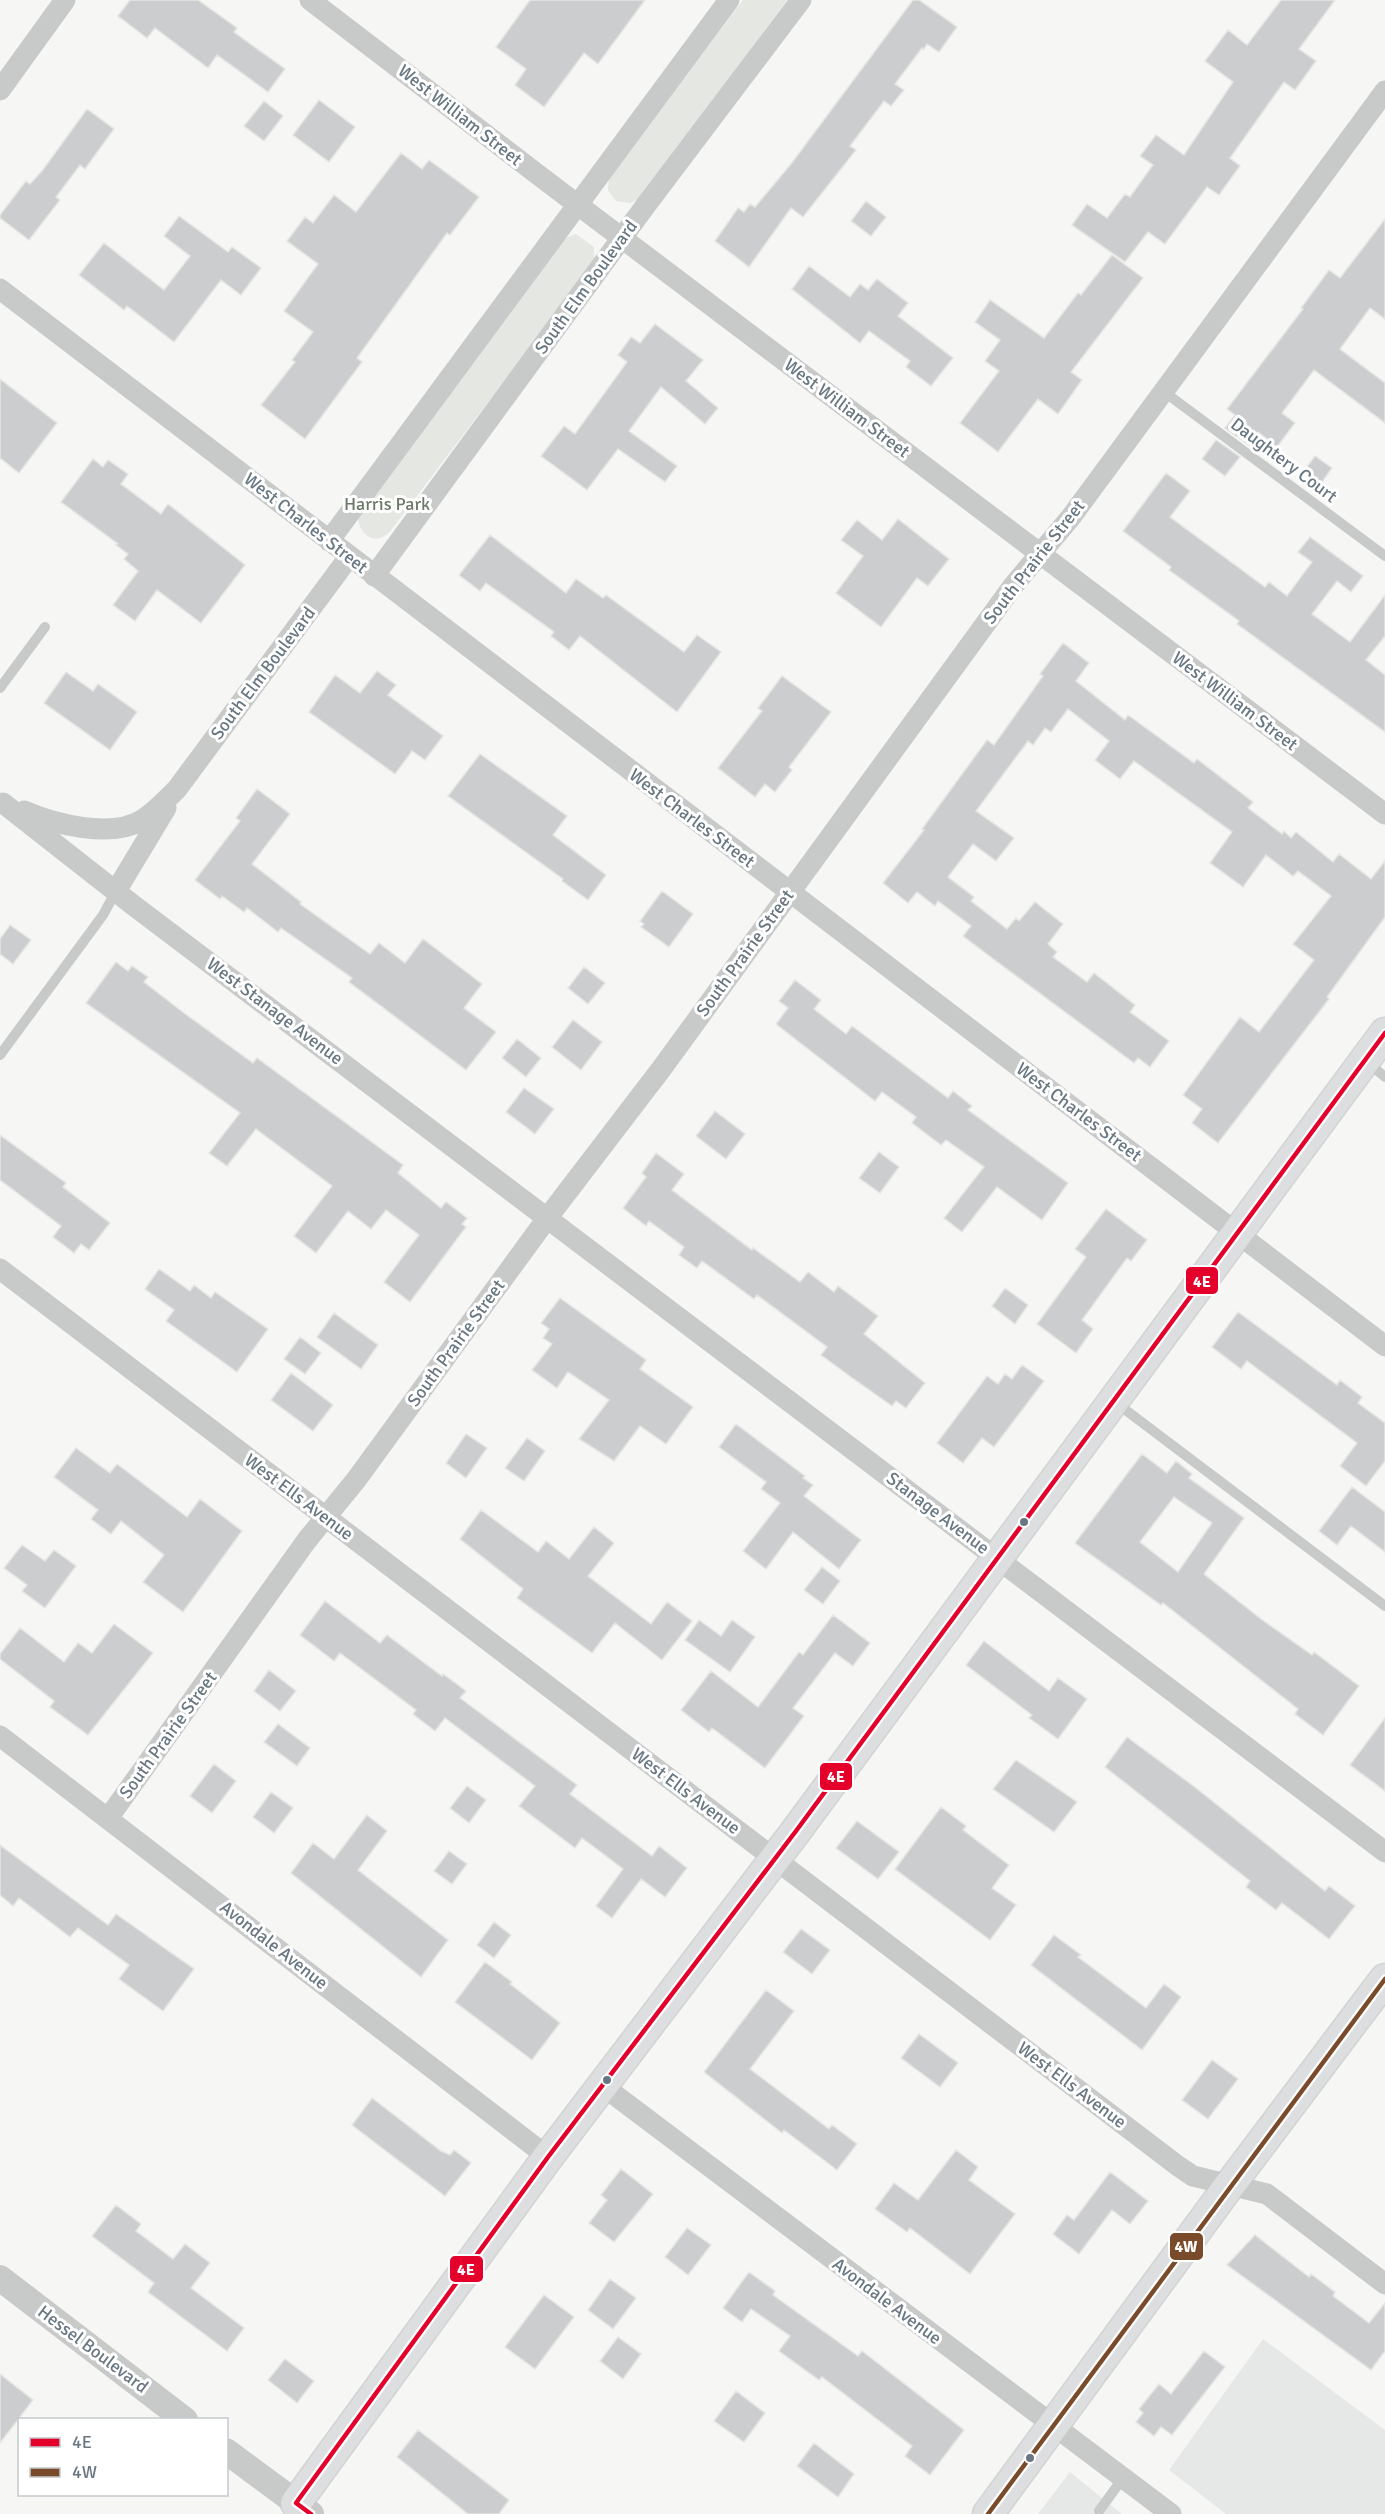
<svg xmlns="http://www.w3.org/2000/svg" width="1385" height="2514" font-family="Signika,sans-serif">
<rect width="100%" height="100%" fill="#f6f6f5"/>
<path fill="#e6e7e7" d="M 1263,2339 L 1385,2430 L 1385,2514 L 1226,2514 L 1169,2470 Z
M 1070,2472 L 1122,2514 L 1038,2514 Z"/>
<path fill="#e5e7e3" d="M 743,0 L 787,0 L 640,199 L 630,203 L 616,201 L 608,190 L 609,177 Z
M 576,234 L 594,247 L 594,262 L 395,525 C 392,529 388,534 384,536 C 370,545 358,529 358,517 L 563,239 Z"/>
<path fill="#cccdce" stroke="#e5e5e4" stroke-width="1.5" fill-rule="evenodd" d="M 130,0 L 198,0 L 237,28 L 234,32 L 285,69 L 268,92 L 217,55 L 208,68 L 155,28 L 147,38 L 118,16 Z
M 530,0 L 645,0 L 598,64 L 584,53 L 544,107 L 515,85 L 526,69 L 496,47 Z
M 913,0 L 919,0 L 957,27 L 939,52 L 927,44 L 924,49 L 922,48 L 895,84 L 904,90 L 891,106 L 884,101 L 850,146 L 856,150 L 803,217 L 791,208 L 749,267 L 715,241 L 738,208 L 744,212 L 750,204 L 755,207 L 791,164 Z
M 1281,0 L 1335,0 L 1299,49 L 1316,61 L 1295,90 L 1284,82 L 1230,158 L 1240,166 L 1219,195 L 1207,187 L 1165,244 L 1148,232 L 1125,262 L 1072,225 L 1087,204 L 1107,218 L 1125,194 L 1130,197 L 1153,165 L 1140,156 L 1156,135 L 1184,155 L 1233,82 L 1205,61 L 1228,30 L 1247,45 Z
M 319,100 L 355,127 L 329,162 L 293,135 Z
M 264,101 L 283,116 L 264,141 L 244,126 Z
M 87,109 L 114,129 L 85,169 L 80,165 L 56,197 L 60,200 L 29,240 L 0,218 L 0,215 L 26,181 L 30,184 L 42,171 Z
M 401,153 L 422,169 L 429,160 L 479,197 L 450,235 L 447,233 L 357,358 L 362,362 L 305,439 L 261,405 L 295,362 L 292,360 L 313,332 L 284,311 L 318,264 L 287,241 L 305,217 L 313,223 L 334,195 L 356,212 Z
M 866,201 L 886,217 L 871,236 L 851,221 Z
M 179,216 L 228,252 L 232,247 L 261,268 L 241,295 L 221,280 L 174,342 L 127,306 L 124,310 L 79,275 L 104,243 L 164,290 L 190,256 L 164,236 Z
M 1385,219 L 1385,319 L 1370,308 L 1340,349 L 1385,383 L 1385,423 L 1314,370 L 1282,413 L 1295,423 L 1277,447 L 1258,432 L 1249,445 L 1225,428 L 1235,415 L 1227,409 L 1303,309 L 1301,308 L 1329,270 L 1340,278 Z
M 1112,255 L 1143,278 L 1071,372 L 1082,380 L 1058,414 L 1038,399 L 998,452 L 960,423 L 999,371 L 985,361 L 1000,340 L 975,322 L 990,300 L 1044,338 L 1078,293 L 1081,295 Z
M 809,266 L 850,297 L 860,284 L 868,290 L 877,279 L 908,303 L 898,316 L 953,358 L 931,386 L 906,367 L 910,361 L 869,331 L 860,343 L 792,289 Z
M 655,324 L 703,360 L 686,381 L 718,408 L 705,424 L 661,387 L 629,431 L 677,466 L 665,482 L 618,449 L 587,490 L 541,456 L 564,426 L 575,434 L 627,362 L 618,355 L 631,337 L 640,343 Z
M 0,379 L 57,423 L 19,473 L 0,458 Z
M 1216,440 L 1240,457 L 1225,476 L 1202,459 Z
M 1315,456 L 1332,468 L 1320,485 L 1303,472 Z
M 93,459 L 103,467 L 108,460 L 128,474 L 121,484 L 161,514 L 168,504 L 245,565 L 201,623 L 157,590 L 135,621 L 113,605 L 138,571 L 124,559 L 128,554 L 116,545 L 118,544 L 61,502 Z
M 1166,473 L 1190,491 L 1170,517 L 1265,587 L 1269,582 L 1287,596 L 1312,562 L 1298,552 L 1310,537 L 1363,576 L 1351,592 L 1337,581 L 1312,614 L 1350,642 L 1385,595 L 1385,636 L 1366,660 L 1385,675 L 1385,732 L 1237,624 L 1239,621 L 1169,570 L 1171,567 L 1123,531 Z
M 898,519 L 949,559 L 928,586 L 917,578 L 881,627 L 836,593 L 863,556 L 841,540 L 857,520 L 882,540 Z
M 490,535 L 566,593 L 576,579 L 603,598 L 606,595 L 684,652 L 697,635 L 721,652 L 677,712 L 580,636 L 569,650 L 551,636 L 554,632 L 486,583 L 480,591 L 459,575 Z
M 1063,643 L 1089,663 L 1076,681 L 1125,720 L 1128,715 L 1194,763 L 1197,759 L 1253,802 L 1248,808 L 1282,834 L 1284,831 L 1291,838 L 1296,832 L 1333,862 L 1339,854 L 1371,879 L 1385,861 L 1385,917 L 1327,997 L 1329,999 L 1218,1143 L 1192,1123 L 1202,1109 L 1183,1095 L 1240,1017 L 1259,1032 L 1314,960 L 1293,944 L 1331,896 L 1298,871 L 1293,876 L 1266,855 L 1243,887 L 1210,863 L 1232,832 L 1134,761 L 1120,779 L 1095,760 L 1109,741 L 1068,709 L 1051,732 L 1045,728 L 1033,745 L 1028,741 L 976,811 L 1014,838 L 996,861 L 973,844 L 948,877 L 974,897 L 971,901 L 1007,929 L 1016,918 L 1019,921 L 1035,902 L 1063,924 L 1048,944 L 1057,952 L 1053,957 L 1087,982 L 1094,973 L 1135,1005 L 1130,1012 L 1169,1041 L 1150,1067 L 1138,1058 L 1134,1063 L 996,961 L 963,936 L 971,926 L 938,901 L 935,906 L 917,892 L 908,903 L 883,883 L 924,830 L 922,829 L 987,740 L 994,745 L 1043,676 L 1040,674 Z
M 377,671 L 396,685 L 388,695 L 443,736 L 425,760 L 412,751 L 395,774 L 309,712 L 335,675 L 360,693 Z
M 66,672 L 93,691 L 98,684 L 137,712 L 110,750 L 44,703 Z
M 782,676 L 831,712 L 789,767 L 792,770 L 775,792 L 765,784 L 755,797 L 718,768 L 762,711 L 758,708 Z
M 480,754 L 567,816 L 553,835 L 606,875 L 588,900 L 562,881 L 563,879 L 448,796 Z
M 257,789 L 290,814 L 252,864 L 301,902 L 300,904 L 370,954 L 379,943 L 405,963 L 423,939 L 482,984 L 464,1008 L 496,1032 L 466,1070 L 349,982 L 352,978 L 281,928 L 278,932 L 247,908 L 244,912 L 222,896 L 220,899 L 195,880 L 240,821 L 236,818 Z
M 662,891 L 693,914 L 669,947 L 641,927 L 644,924 L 640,921 Z
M 10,925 L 31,940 L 13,964 L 0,954 L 0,939 Z
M 116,962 L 128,971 L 132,966 L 148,977 L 144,982 L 184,1013 L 253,1063 L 257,1058 L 403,1165 L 398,1173 L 441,1208 L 446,1202 L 467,1218 L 462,1224 L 466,1227 L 410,1302 L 384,1282 L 419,1235 L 386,1210 L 371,1229 L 348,1211 L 316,1253 L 294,1236 L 332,1186 L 256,1129 L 227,1166 L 209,1153 L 240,1113 L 86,1003 Z
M 584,967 L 605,983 L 588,1004 L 568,988 Z
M 795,980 L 821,1000 L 814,1009 L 846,1034 L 852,1026 L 948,1098 L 953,1091 L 972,1106 L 968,1110 L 1068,1183 L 1042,1220 L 997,1187 L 962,1232 L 944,1218 L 984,1167 L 946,1140 L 941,1145 L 912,1123 L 916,1117 L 882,1092 L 875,1101 L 776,1024 L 788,1008 L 779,1001 Z
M 573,1020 L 602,1042 L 581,1070 L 552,1047 Z
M 517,1039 L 541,1058 L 526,1077 L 502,1058 Z
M 524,1088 L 554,1109 L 535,1134 L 506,1112 Z
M 715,1111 L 745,1134 L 726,1159 L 696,1136 Z
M 0,1135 L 66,1183 L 63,1187 L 110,1223 L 89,1250 L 81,1244 L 74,1253 L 53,1237 L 61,1226 L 0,1180 Z
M 879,1152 L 899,1167 L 880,1193 L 859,1178 Z
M 656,1153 L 684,1174 L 672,1190 L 752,1250 L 753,1248 L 800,1282 L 808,1272 L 834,1292 L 838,1286 L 878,1316 L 864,1334 L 925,1383 L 906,1408 L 896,1401 L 892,1406 L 851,1377 L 821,1355 L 827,1347 L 757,1295 L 754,1299 L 702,1261 L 697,1268 L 679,1255 L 684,1247 L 649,1221 L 646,1226 L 623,1208 L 646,1177 L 642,1173 Z
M 1106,1209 L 1147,1240 L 1131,1261 L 1127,1258 L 1082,1320 L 1093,1329 L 1076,1353 L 1037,1324 L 1086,1257 L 1075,1249 Z
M 159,1269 L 190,1291 L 194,1285 L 211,1298 L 215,1292 L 268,1329 L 237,1372 L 166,1321 L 174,1310 L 145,1289 Z
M 1005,1288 L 1028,1305 L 1015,1324 L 992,1306 Z
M 560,1298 L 646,1360 L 640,1369 L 693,1407 L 666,1444 L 640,1426 L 614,1461 L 579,1439 L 609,1400 L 568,1372 L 557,1388 L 532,1370 L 552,1344 L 543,1338 L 549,1329 L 541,1323 Z
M 1238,1312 L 1337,1385 L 1340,1380 L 1362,1397 L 1358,1403 L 1385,1423 L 1385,1461 L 1366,1486 L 1340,1466 L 1357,1443 L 1247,1361 L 1241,1369 L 1212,1347 Z
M 334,1313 L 378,1345 L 361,1369 L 317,1337 Z
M 300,1337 L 321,1353 L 305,1374 L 284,1359 Z
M 1022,1365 L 1044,1381 L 994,1447 L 982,1438 L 963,1463 L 937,1443 L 987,1376 L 998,1384 L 1005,1374 L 1012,1379 Z
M 291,1373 L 333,1405 L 313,1431 L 271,1400 Z
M 736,1424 L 805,1476 L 803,1478 L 813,1485 L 804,1496 L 861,1540 L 839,1569 L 793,1532 L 766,1569 L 743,1551 L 780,1503 L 761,1489 L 766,1482 L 719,1447 Z
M 466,1434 L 487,1448 L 466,1478 L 446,1463 Z
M 527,1438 L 545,1451 L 524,1481 L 505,1468 Z
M 76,1448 L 110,1473 L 117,1464 L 187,1517 L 200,1499 L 242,1531 L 183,1612 L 143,1582 L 164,1555 L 121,1521 L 111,1534 L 91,1519 L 98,1510 L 54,1477 Z
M 1142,1454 L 1167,1473 L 1176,1461 L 1192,1474 L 1189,1478 L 1244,1518 L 1204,1574 L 1261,1619 L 1312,1655 L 1314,1652 L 1359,1686 L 1323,1735 L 1295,1714 L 1298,1709 L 1163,1603 L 1161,1605 L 1075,1543 ZM 1174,1497 L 1212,1523 L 1178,1572 L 1140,1542 Z
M 1352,1487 L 1385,1512 L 1385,1552 L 1351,1526 L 1337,1545 L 1319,1531 Z
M 481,1510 L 538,1552 L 546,1541 L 569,1559 L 594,1527 L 614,1543 L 588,1576 L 651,1624 L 667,1602 L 692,1621 L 662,1660 L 615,1623 L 592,1653 L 517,1598 L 523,1589 L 460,1539 Z
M 22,1545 L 45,1561 L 54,1550 L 76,1566 L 45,1608 L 22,1591 L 27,1585 L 4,1568 Z
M 822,1567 L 840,1581 L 823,1604 L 804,1590 Z
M 325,1601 L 380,1643 L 387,1635 L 442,1676 L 443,1674 L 466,1691 L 460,1698 L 577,1785 L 570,1794 L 652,1856 L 659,1846 L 687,1868 L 665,1897 L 641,1879 L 612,1918 L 596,1906 L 623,1869 L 582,1838 L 575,1848 L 519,1806 L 535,1786 L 445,1718 L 435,1731 L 413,1714 L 416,1710 L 340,1653 L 334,1661 L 300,1635 Z
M 833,1615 L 870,1643 L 853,1666 L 835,1653 L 793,1708 L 804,1716 L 765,1768 L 712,1728 L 709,1732 L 681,1710 L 711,1671 L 758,1707 L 799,1652 L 803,1655 Z
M 699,1620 L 721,1636 L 732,1620 L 755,1637 L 730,1672 L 685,1640 Z
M 114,1624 L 153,1653 L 88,1735 L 50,1707 L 54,1701 L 0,1659 L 0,1654 L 20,1628 L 64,1662 L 78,1643 L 92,1653 Z
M 984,1641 L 1049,1691 L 1058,1678 L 1087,1699 L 1058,1739 L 1029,1718 L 1032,1715 L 966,1665 Z
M 269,1670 L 296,1691 L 280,1711 L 254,1691 Z
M 1385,1718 L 1385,1791 L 1350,1765 Z
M 278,1724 L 310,1748 L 297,1766 L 264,1742 Z
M 1127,1737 L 1196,1788 L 1325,1891 L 1329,1886 L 1355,1906 L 1329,1939 L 1282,1903 L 1276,1910 L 1246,1887 L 1250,1881 L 1105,1767 Z
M 1016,1760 L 1077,1802 L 1054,1832 L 993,1789 Z
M 214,1764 L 236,1781 L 212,1813 L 190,1796 Z
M 467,1786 L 486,1800 L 469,1823 L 450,1808 Z
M 271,1792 L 293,1808 L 274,1833 L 253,1817 Z
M 941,1807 L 966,1826 L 963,1830 L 1009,1865 L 992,1888 L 1016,1905 L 990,1940 L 895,1869 Z
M 367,1815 L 387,1831 L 358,1870 L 448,1940 L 421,1977 L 291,1873 L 313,1843 L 334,1859 Z
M 857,1821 L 899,1852 L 878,1879 L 836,1848 Z
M 0,1845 L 108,1925 L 116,1914 L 194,1969 L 163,2011 L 119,1979 L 129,1965 L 78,1928 L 70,1937 L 19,1898 L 13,1906 L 0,1895 Z
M 449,1851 L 467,1864 L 452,1884 L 434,1871 Z
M 494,1922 L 511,1935 L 494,1958 L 477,1945 Z
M 801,1929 L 830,1950 L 812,1974 L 783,1952 Z
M 1054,1935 L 1081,1955 L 1078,1957 L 1146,2008 L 1164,1984 L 1181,1997 L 1142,2050 L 1031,1965 Z
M 485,1962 L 512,1982 L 510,1984 L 560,2023 L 532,2060 L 455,2002 Z
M 766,1990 L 794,2011 L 750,2069 L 829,2129 L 832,2125 L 857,2144 L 837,2170 L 784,2130 L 782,2133 L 704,2072 Z
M 919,2034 L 958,2063 L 940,2087 L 901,2058 Z
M 1212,2060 L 1238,2079 L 1208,2119 L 1182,2100 Z
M 372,2098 L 441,2151 L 450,2155 L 454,2150 L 471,2163 L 445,2196 L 352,2125 Z
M 956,2150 L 978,2167 L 969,2180 L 1015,2214 L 970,2274 L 910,2228 L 907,2232 L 875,2209 L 894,2183 L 918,2200 Z
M 621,2169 L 653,2194 L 614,2242 L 589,2223 L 607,2200 L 601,2195 Z
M 1110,2172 L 1148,2201 L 1130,2224 L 1112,2210 L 1079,2254 L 1053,2234 L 1067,2215 L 1074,2220 Z
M 116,2205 L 141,2224 L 136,2231 L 173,2259 L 185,2244 L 210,2263 L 191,2288 L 244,2328 L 227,2351 L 148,2292 L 154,2283 L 92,2236 Z
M 687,2228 L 711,2245 L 688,2275 L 665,2257 Z
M 1255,2235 L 1309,2277 L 1311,2274 L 1335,2292 L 1333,2296 L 1369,2323 L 1385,2303 L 1385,2351 L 1371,2370 L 1227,2265 Z
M 749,2272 L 775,2291 L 773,2295 L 858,2356 L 862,2351 L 964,2430 L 930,2475 L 905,2456 L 912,2446 L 822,2377 L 819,2380 L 779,2351 L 790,2336 L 751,2309 L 742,2322 L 723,2308 Z
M 610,2279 L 636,2298 L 613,2329 L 588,2310 Z
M 544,2295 L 574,2317 L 535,2369 L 505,2347 Z
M 618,2337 L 641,2354 L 623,2379 L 600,2361 Z
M 1204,2351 L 1225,2367 L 1172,2435 L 1161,2427 L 1154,2436 L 1136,2422 L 1143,2413 L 1139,2409 L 1159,2384 L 1171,2394 Z
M 285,2359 L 314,2381 L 297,2403 L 268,2380 Z
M 0,2374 L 33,2400 L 0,2443 Z
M 736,2391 L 765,2413 L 744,2442 L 714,2421 Z
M 418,2430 L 509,2500 L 499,2514 L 468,2514 L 397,2457 Z
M 814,2443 L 854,2474 L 838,2497 L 797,2466 Z"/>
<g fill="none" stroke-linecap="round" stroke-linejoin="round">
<g stroke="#d2d3d3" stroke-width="33">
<path id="secondary" d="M 296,2503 L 548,2157 L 796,1831 L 1385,1033
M 988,2514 L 1226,2190 L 1385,1979"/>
</g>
<path stroke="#c8caca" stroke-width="10" d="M 1163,391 L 1385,556
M 0,688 L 45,627
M 0,1055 L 103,915 L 116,891
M 1367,1062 L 1385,1077
M 1115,1402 L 1385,1606
M 1099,2511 L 1123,2478"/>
<path stroke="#c8caca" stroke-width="21" d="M 310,0 L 541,177 L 1385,814
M 0,90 L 65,0
M 0,289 L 1385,1346
M 329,541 L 729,0
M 374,576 L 646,205 L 801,0
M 3,803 L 133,905 L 1385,1852
M 24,811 C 54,824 111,839 142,820 C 155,812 166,800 177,789 L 349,557
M 116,891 L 166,808
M 0,1269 L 1178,2166 L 1193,2176 L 1267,2194 L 1385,2284
M 0,1736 L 548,2157
M 109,1817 L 307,1540 L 356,1480 L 548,1217 L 662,1068 L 1013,586 L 1071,517 L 1385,91
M 603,2086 L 1171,2514"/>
<path stroke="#c8caca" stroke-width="26" d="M 0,2278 L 185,2420
M 226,2451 L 311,2514"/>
<use href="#secondary" stroke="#dddedf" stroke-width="30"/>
<g stroke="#fff" stroke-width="9">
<path id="bus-1" d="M 311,2514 L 296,2503 L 548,2157 L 796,1831 L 1385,1033"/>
</g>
<g stroke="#fff" stroke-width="9">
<path id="bus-2" d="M 988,2514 L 1385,1979"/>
</g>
<use href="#bus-1" stroke="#e4002b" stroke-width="4.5"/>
<use href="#bus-2" stroke="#7a4b2a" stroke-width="4.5"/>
</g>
<g fill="#697782" stroke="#fff" stroke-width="2">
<circle cx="1024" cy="1522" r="5"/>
<circle cx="607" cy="2080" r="5"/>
<circle cx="1030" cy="2458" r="5"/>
</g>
<g text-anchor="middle" stroke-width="6" stroke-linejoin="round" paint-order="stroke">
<g font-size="18" fill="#697782" stroke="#fff">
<text transform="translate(460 115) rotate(38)" y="6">West William Street</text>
<text transform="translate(586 287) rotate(-54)" y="6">South Elm Boulevard</text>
<text transform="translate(847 408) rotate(37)" y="6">West William Street</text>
<text transform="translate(1284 460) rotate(37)" y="6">Daughtery Court</text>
<text transform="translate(306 523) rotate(38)" y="6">West Charles Street</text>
<text transform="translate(1034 562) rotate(-52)" y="6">South Prairie Street</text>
<text transform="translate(263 673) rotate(-53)" y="6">South Elm Boulevard</text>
<text transform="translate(1235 701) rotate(37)" y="6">West William Street</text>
<text transform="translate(692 818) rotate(37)" y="6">West Charles Street</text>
<text transform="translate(745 953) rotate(-54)" y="6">South Prairie Street</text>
<text transform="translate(275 1011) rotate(37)" y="6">West Stanage Avenue</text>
<text transform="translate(1079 1112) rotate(37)" y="6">West Charles Street</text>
<text transform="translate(456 1343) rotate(-54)" y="6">South Prairie Street</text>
<text transform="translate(299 1497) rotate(37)" y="6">West Ells Avenue</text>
<text transform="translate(938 1513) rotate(37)" y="6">Stanage Avenue</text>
<text transform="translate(168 1735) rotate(-54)" y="6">South Prairie Street</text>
<text transform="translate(686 1791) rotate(37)" y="6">West Ells Avenue</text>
<text transform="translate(274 1945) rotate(38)" y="6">Avondale Avenue</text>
<text transform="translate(1072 2085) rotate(37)" y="6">West Ells Avenue</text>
<text transform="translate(887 2301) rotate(37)" y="6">Avondale Avenue</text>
<text transform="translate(93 2349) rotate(37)" y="6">Hessel Boulevard</text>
</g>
<g font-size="18" fill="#6b7967" stroke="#fff">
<text x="387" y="510">Harris Park</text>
</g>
</g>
<g stroke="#fff" stroke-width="2">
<rect x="1185" y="1266" width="34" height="29" rx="6" fill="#e4002b"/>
<rect x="819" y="1762" width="34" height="29" rx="6" fill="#e4002b"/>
<rect x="1169" y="2232" width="35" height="29" rx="6" fill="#7a4b2a"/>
<rect x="449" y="2255" width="35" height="28" rx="6" fill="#e4002b"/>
</g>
<g font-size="16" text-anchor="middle" font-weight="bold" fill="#fff">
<text x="1202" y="1287">4E</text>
<text x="836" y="1782">4E</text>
<text x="1186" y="2252">4W</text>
<text x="466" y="2275">4E</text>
</g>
<rect x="18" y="2418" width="210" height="78" fill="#ffffff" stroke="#c3c9cd" stroke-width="1.5"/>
<rect x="30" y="2438" width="30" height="9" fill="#e4002b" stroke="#c3c9cd" stroke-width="1.5"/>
<text x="72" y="2448" font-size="18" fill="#697782">4E</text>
<rect x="30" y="2468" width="30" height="9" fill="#7a4b2a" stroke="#c3c9cd" stroke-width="1.5"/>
<text x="72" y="2478" font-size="18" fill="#697782">4W</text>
</svg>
